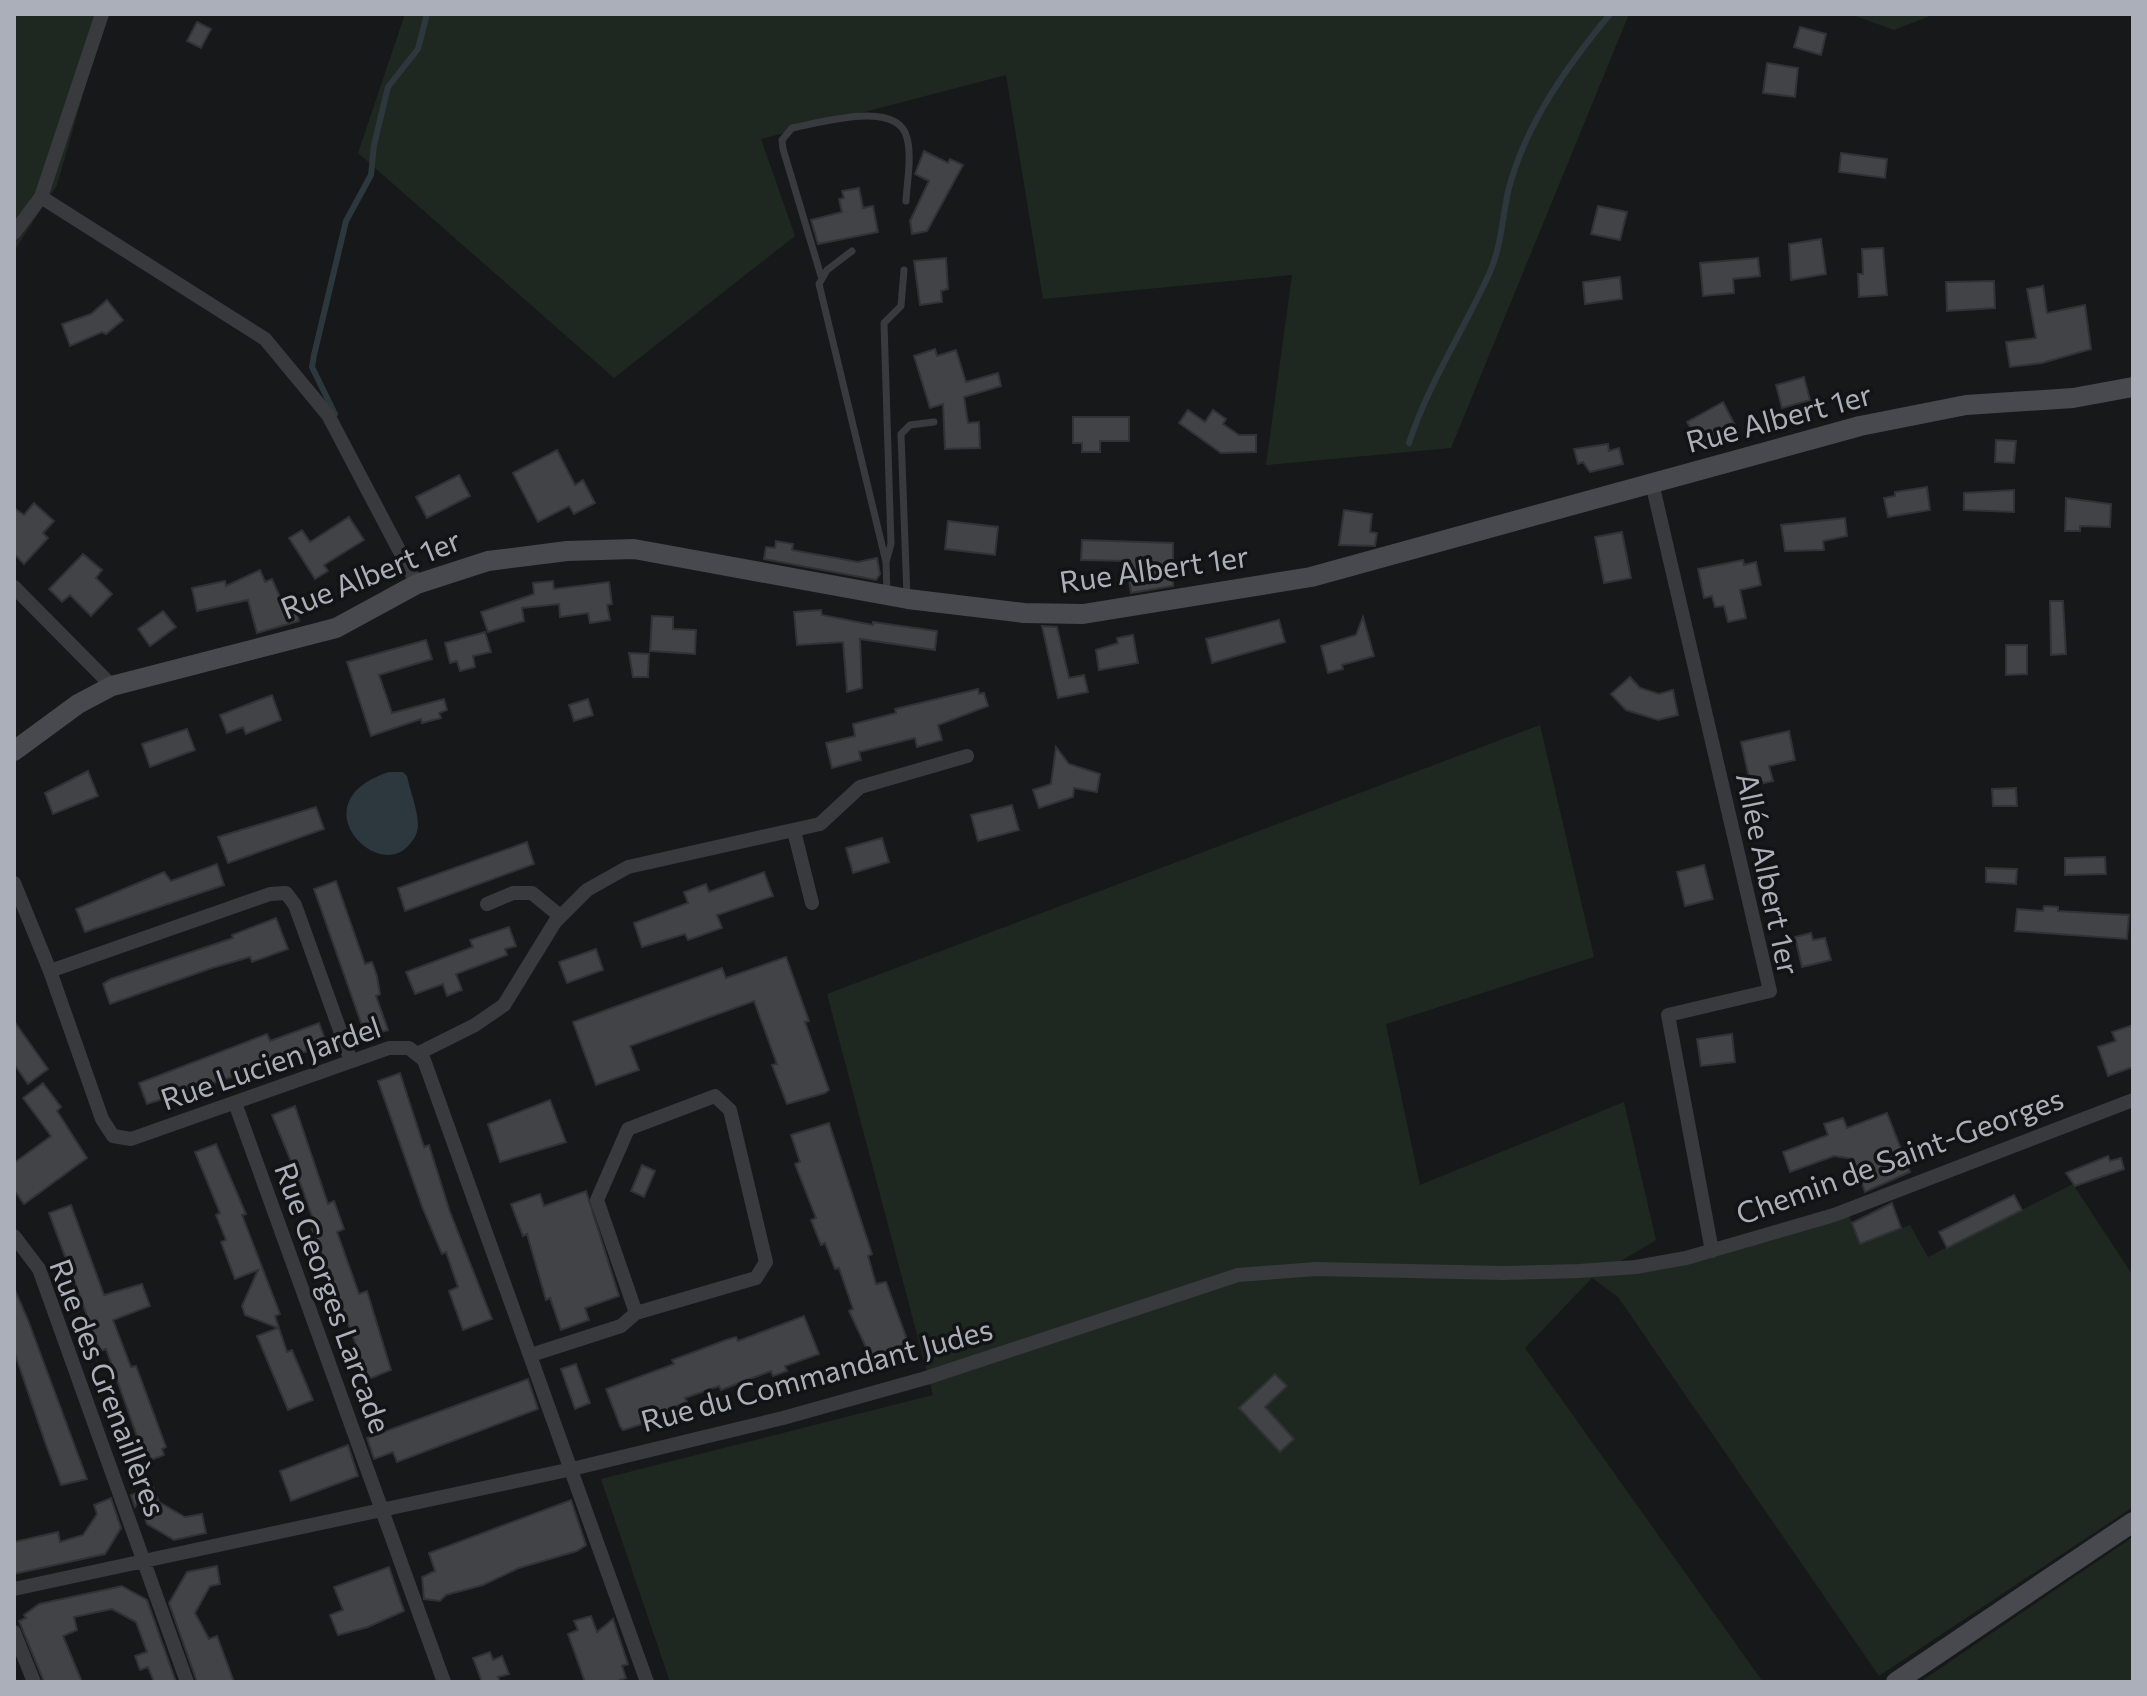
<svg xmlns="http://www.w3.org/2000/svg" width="2147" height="1696" font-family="Commissioner,sans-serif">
<rect width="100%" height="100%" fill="#17181a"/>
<path fill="#1f2820" d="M 14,14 L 106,14 L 57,185 L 14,251 Z
M 405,14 L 1629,14 L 1451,448 L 1266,465 L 1292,275 L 1043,299 L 1006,75 L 761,139 L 795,236 L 614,378 L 358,153 Z
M 1850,14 L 1935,14 L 1894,30 Z
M 1540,725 L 1594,957 L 1386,1024 L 1420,1185 L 1624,1102 L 1656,1240 L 1594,1277 L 1712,1258 L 1849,1215 L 1861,1244 L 1910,1225 L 1928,1257 L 2073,1184 L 2133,1276 L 2133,1507 L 1879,1676 L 1618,1297 L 1592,1278 L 1525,1348 L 1763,1682 L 670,1682 L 601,1479 L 933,1395 L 827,994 Z
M 2133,1537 L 2133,1682 L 1920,1682 Z"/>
<path fill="#2d373e" d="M 389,772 L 403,772 L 407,776 C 410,791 418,810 418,825 C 418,834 413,841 407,847 C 375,880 299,801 389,772 Z"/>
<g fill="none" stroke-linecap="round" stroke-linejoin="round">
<path stroke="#2d373e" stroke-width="6" d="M 335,414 L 312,367 L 314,355 L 346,221 L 371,175 L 374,145 L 388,87 L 418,49 L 427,14
M 1409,443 C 1429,382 1464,330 1490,272 C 1502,244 1502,216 1509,188 C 1526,123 1568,65 1610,14"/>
</g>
<path fill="#414347" stroke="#313235" stroke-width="2" d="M 197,22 L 211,29 L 201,48 L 187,41 Z
M 1800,27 L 1826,34 L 1821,55 L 1794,47 Z
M 1767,63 L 1798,68 L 1795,97 L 1763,93 Z
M 924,151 L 948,163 L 950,159 L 963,165 L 927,231 L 912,234 L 910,221 L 929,181 L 915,174 Z
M 1841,153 L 1887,159 L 1885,178 L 1839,172 Z
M 859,188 L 863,208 L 873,206 L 878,232 L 818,244 L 811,220 L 842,212 L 839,199 L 844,198 L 842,191 Z
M 1598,206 L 1627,212 L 1620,240 L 1591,234 Z
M 1821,239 L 1826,274 L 1791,280 L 1789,244 Z
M 1883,248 L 1887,295 L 1859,297 L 1858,274 L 1863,274 L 1862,249 Z
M 946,258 L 948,289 L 941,291 L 942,302 L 920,305 L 914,261 Z
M 1758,258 L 1760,276 L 1733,279 L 1734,293 L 1703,296 L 1700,263 Z
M 1620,277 L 1622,299 L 1585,304 L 1583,282 Z
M 1994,281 L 1995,308 L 1947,311 L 1946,282 Z
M 2043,286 L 2047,313 L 2085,305 L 2091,349 L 2042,363 L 2010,367 L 2006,342 L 2036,338 L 2027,289 Z
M 107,300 L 123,320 L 106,334 L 102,332 L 70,346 L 62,324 L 91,314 Z
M 935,349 L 937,356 L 956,350 L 966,382 L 998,373 L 1001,386 L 964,397 L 968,423 L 979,422 L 980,448 L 945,449 L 943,404 L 930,408 L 914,356 Z
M 1804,377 L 1810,400 L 1782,408 L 1776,385 Z
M 1723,402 L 1736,427 L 1701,446 L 1687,422 Z
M 1188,410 L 1205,422 L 1213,410 L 1226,419 L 1223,424 L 1239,435 L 1256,435 L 1256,452 L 1221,453 L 1179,423 Z
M 1073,417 L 1129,417 L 1129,441 L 1100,441 L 1100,452 L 1082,452 L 1082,443 L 1073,443 Z
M 1996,440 L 2016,441 L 2014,463 L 1995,462 Z
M 1608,444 L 1609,451 L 1619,448 L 1623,464 L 1590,472 L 1583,462 L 1578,464 L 1574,449 Z
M 557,450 L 575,485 L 583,480 L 595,503 L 574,514 L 569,506 L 538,522 L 513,473 Z
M 459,475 L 470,496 L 427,518 L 416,497 Z
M 1927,487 L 1930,510 L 1888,517 L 1884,498 L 1895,496 L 1895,492 Z
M 2014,490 L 2014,512 L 1964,510 L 1964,493 Z
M 2066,498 L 2111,504 L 2110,527 L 2080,526 L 2080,531 L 2065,531 Z
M 34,503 L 54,521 L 43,533 L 48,538 L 24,564 L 14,554 L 14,508 L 24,515 Z
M 1344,510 L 1372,514 L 1370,532 L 1377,533 L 1375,546 L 1339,545 Z
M 349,517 L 364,540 L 324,565 L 328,571 L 315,579 L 289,538 L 302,530 L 310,542 Z
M 1845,518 L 1847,536 L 1823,541 L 1824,550 L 1785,551 L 1781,525 Z
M 948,521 L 998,527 L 995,555 L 945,549 Z
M 1622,532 L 1631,578 L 1604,583 L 1595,537 Z
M 1082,540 L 1173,543 L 1173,586 L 1131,593 L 1126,561 L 1081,560 Z
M 776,541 L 793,544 L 792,550 L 858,562 L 877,558 L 880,574 L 876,580 L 764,559 L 766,547 L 775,548 Z
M 83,554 L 102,570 L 96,578 L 112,594 L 91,616 L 70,595 L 62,602 L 49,589 Z
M 1743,560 L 1744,565 L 1756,562 L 1761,585 L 1740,590 L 1746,618 L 1728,622 L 1724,606 L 1715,607 L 1712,596 L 1704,598 L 1698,569 Z
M 260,570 L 265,582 L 272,579 L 284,606 L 294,603 L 299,621 L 257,633 L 248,600 L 197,611 L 192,588 L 225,581 L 226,586 Z
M 553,581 L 554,589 L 609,582 L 612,604 L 607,605 L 610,620 L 590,623 L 588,613 L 560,617 L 559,604 L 522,608 L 524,621 L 488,632 L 481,612 L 534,594 L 533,583 Z
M 2050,601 L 2063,601 L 2066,654 L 2051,655 Z
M 821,610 L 822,615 L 873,625 L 873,622 L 937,631 L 935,650 L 860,639 L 862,688 L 847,692 L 843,642 L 797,645 L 794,612 Z
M 163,611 L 176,627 L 150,646 L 138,629 Z
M 652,616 L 673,617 L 673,629 L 696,630 L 695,654 L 650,651 Z
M 1363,617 L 1374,656 L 1342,665 L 1343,669 L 1328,673 L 1321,646 L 1356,635 Z
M 1279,620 L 1285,642 L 1212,663 L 1206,639 Z
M 1042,626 L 1057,627 L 1069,678 L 1084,675 L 1088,692 L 1058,698 Z
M 485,632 L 491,652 L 473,656 L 475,667 L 460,671 L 457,661 L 450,663 L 445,643 Z
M 1133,635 L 1138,663 L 1099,670 L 1096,650 L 1118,643 L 1117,638 Z
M 426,640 L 432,659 L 379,675 L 392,713 L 444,699 L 447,710 L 439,713 L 441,718 L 422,723 L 421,719 L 371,736 L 347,662 Z
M 2006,645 L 2027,645 L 2027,674 L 2006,675 Z
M 629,653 L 649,654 L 648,677 L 633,677 Z
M 1630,677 L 1640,688 L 1659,694 L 1673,690 L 1678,715 L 1658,720 L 1626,710 L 1611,694 Z
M 978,689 L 979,694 L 984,693 L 988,706 L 938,725 L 942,740 L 917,747 L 915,738 L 859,752 L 861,760 L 832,768 L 826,743 L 855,736 L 853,724 L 896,713 L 895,709 Z
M 272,695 L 281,720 L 246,734 L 243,727 L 227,733 L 220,715 Z
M 588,699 L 593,715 L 574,721 L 569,705 Z
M 187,729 L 195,750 L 150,767 L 142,744 Z
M 1789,731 L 1795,760 L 1769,766 L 1773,781 L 1751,786 L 1741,742 Z
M 1056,747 L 1069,764 L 1100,774 L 1097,792 L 1074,788 L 1073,797 L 1039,808 L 1033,790 L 1051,784 Z
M 88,771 L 98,796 L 53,814 L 45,793 Z
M 2016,788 L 2017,806 L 1993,806 L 1992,789 Z
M 1012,805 L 1019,830 L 978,841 L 971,815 Z
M 316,807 L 324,829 L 228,863 L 218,837 Z
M 882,838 L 889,862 L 853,873 L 846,848 Z
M 527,842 L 534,864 L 405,911 L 398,888 Z
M 2105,857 L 2106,874 L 2065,875 L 2065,858 Z
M 217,864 L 224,885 L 85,932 L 76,909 L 164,872 L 171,881 Z
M 1704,865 L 1713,899 L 1685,906 L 1677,872 Z
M 1986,868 L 2017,869 L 2016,884 L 1986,882 Z
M 764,872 L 773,896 L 717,915 L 722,928 L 688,940 L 685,934 L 642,947 L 634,923 L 688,903 L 684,892 L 706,884 L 709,892 Z
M 336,881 L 365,964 L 372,962 L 377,976 L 380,994 L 376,996 L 388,1030 L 366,1037 L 314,889 Z
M 2044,906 L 2058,907 L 2058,911 L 2129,915 L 2127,939 L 2015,931 L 2017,909 L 2043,911 Z
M 276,918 L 288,949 L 252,962 L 250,957 L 212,968 L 110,1004 L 103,984 L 111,979 L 233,938 L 232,935 Z
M 509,927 L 516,946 L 505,949 L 507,955 L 456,974 L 462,990 L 447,996 L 443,984 L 415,994 L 406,972 L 473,947 L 470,940 Z
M 1811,933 L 1813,940 L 1825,938 L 1831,960 L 1802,967 L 1795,937 Z
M 596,949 L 603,970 L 567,983 L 559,962 Z
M 786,957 L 809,1021 L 805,1022 L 829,1090 L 825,1093 L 787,1104 L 772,1065 L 777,1064 L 754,1001 L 630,1046 L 639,1070 L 596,1085 L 573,1022 L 722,968 L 726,978 Z
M 14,1021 L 48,1069 L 28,1084 L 14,1064 Z
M 319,1023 L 326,1042 L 312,1050 L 286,1057 L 285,1053 L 231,1073 L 232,1077 L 147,1104 L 139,1083 L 267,1034 L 270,1041 Z
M 2133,1025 L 2133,1067 L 2108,1076 L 2098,1047 L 2116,1041 L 2112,1032 Z
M 1732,1034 L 1735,1062 L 1701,1066 L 1697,1039 Z
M 400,1073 L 424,1147 L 429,1145 L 450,1212 L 492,1319 L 463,1330 L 449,1291 L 458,1287 L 446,1252 L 442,1254 L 423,1209 L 378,1081 Z
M 43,1083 L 61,1107 L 57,1111 L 87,1158 L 24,1204 L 14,1190 L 14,1163 L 51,1136 L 23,1098 Z
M 550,1100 L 566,1142 L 500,1162 L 488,1124 Z
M 295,1106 L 328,1204 L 334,1201 L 344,1229 L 337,1232 L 359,1294 L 367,1291 L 391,1370 L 369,1379 L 312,1229 L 316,1228 L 302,1188 L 272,1115 Z
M 1887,1113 L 1910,1172 L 1865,1192 L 1853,1159 L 1834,1156 L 1790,1172 L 1783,1152 L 1828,1135 L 1824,1124 L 1843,1118 L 1847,1128 Z
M 829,1123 L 872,1254 L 868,1256 L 876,1284 L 886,1282 L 909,1345 L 872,1360 L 849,1311 L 853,1309 L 839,1268 L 835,1269 L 825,1243 L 821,1245 L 811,1220 L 816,1218 L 795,1164 L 800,1162 L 791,1135 Z
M 216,1144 L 246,1214 L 242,1215 L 280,1314 L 275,1316 L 287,1352 L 292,1350 L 313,1400 L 288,1410 L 257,1336 L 278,1328 L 245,1315 L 242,1306 L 258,1270 L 235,1279 L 221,1242 L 226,1240 L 216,1215 L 220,1213 L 195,1152 Z
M 2108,1156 L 2110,1161 L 2121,1158 L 2124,1169 L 2075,1186 L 2066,1173 Z
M 642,1165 L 655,1171 L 644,1197 L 631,1191 Z
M 586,1191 L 619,1296 L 585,1308 L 589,1320 L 561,1330 L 550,1298 L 546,1300 L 527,1234 L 523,1236 L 511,1204 L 540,1194 L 544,1206 Z
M 2014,1195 L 2022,1210 L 1947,1248 L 1939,1232 Z
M 1892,1203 L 1901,1228 L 1860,1244 L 1852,1223 Z
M 71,1205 L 104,1295 L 142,1284 L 150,1306 L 113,1320 L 131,1367 L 136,1366 L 166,1447 L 162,1449 L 164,1455 L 151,1460 L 149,1454 L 144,1456 L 106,1349 L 100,1351 L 49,1213 Z
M 14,1288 L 28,1320 L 87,1479 L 61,1485 L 45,1442 L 14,1351 Z
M 804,1316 L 819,1354 L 785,1366 L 787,1371 L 773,1376 L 771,1371 L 721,1390 L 719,1386 L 685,1398 L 687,1402 L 668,1409 L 670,1413 L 639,1425 L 623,1430 L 620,1426 L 606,1389 L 674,1364 L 672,1360 L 726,1340 L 736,1337 L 738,1341 Z
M 576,1364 L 590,1403 L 575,1409 L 561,1369 Z
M 1275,1374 L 1287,1386 L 1265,1407 L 1294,1439 L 1280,1452 L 1239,1408 Z
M 528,1379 L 538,1409 L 397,1462 L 393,1452 L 374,1459 L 367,1438 Z
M 348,1445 L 358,1476 L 291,1501 L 280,1471 Z
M 153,1487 L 159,1502 L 185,1517 L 202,1514 L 206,1533 L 174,1540 L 147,1524 L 139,1501 L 135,1507 L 131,1495 Z
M 111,1498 L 121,1528 L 105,1554 L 14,1574 L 14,1542 L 58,1532 L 60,1542 L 83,1535 L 97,1514 L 94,1505 Z
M 571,1500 L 586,1545 L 577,1551 L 519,1568 L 483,1585 L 446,1595 L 440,1601 L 424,1599 L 422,1577 L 435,1571 L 429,1553 Z
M 217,1566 L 220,1584 L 210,1586 L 195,1613 L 209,1639 L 217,1636 L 234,1682 L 197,1682 L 169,1603 L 187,1572 Z
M 389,1567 L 404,1611 L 368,1627 L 338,1635 L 330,1615 L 343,1610 L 334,1587 Z
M 122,1586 L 147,1600 L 176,1682 L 154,1682 L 148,1667 L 140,1670 L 135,1656 L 147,1652 L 136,1622 L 112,1609 L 74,1617 L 77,1630 L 63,1636 L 82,1682 L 44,1682 L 19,1621 L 26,1618 L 24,1615 L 39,1604 Z
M 591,1616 L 597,1632 L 613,1619 L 628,1664 L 622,1666 L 626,1678 L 615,1682 L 585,1682 L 568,1634 L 578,1630 L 574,1621 Z
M 490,1652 L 493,1660 L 502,1656 L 509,1674 L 498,1677 L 500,1682 L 482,1682 L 473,1658 Z"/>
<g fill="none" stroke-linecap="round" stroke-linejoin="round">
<path stroke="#383a3e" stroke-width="7" d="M 852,251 L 827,270 L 819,284 L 886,562
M 821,276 L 783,149 L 782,140 L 792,128 C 820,123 898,99 907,138 C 912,157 907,182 906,201
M 887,593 L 886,562 L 891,544 L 884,323 L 901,306 L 904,270
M 907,597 L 901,434 L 910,425 L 934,422"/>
<path stroke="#383a3e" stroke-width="14" d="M 41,197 L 265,339 L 328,415 L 417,584
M 14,233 L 41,197 L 102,14
M 1652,483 L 1770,991 L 1668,1015 L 1712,1251
M 14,587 L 112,686
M 794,831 L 812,903
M 14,883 L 50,971 L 102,1119 L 113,1136 L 131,1139 L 389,1048 L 409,1048 L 424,1060 L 647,1682
M 487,904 L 513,893 L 532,893 L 560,916
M 50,971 L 270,894 L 286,893 L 295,905 L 351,1061
M 417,1054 L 475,1025 L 504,1005 L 555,922 L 587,890 L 628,867 L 820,824 L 860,787 L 967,756
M 235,1103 L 444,1682
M 14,1236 L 39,1269 L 187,1682
M 531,1355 L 621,1326 L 636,1313 L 597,1200 L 628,1129 L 715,1096 L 730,1110 L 766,1262 L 756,1278 L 636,1313
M 14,1589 L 572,1469 L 783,1418 L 926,1378 L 1238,1275 L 1316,1269 L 1503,1273 L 1579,1271 L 1636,1267 L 1686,1258 L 1834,1215 L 2133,1100
M 14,1632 L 34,1682"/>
<path stroke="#47494e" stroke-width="20" d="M 14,751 L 78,704 L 112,686 L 336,628 L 417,584 L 488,561 L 567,551 L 634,549 L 908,599 L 1024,613 L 1083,614 L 1311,577 L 1860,426 L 1966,405 L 2073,398 L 2133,387
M 1896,1682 L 2133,1522"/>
</g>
<g text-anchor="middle" stroke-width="7" stroke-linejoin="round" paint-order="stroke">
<g font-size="30" fill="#aaafb9" stroke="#121315">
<text transform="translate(1779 419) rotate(-15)" y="10">Rue Albert 1er</text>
<text transform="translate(1154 570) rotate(-8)" y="10">Rue Albert 1er</text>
<text transform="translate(371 575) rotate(-22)" y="10">Rue Albert 1er</text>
<text transform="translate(1767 874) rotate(78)" y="10">Allée Albert 1er</text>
<text transform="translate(271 1064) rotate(-19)" y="10">Rue Lucien Jardel</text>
<text transform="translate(1900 1157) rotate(-20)" y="10">Chemin de Saint-Georges</text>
<text transform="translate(332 1298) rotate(70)" y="10">Rue Georges Larcade</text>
<text transform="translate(817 1376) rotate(-15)" y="10">Rue du Commandant Judes</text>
<text transform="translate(107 1388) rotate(69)" y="10">Rue des Grenaillères</text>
</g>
</g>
<rect width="2147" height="1696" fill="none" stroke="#aaafb9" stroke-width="32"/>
</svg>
